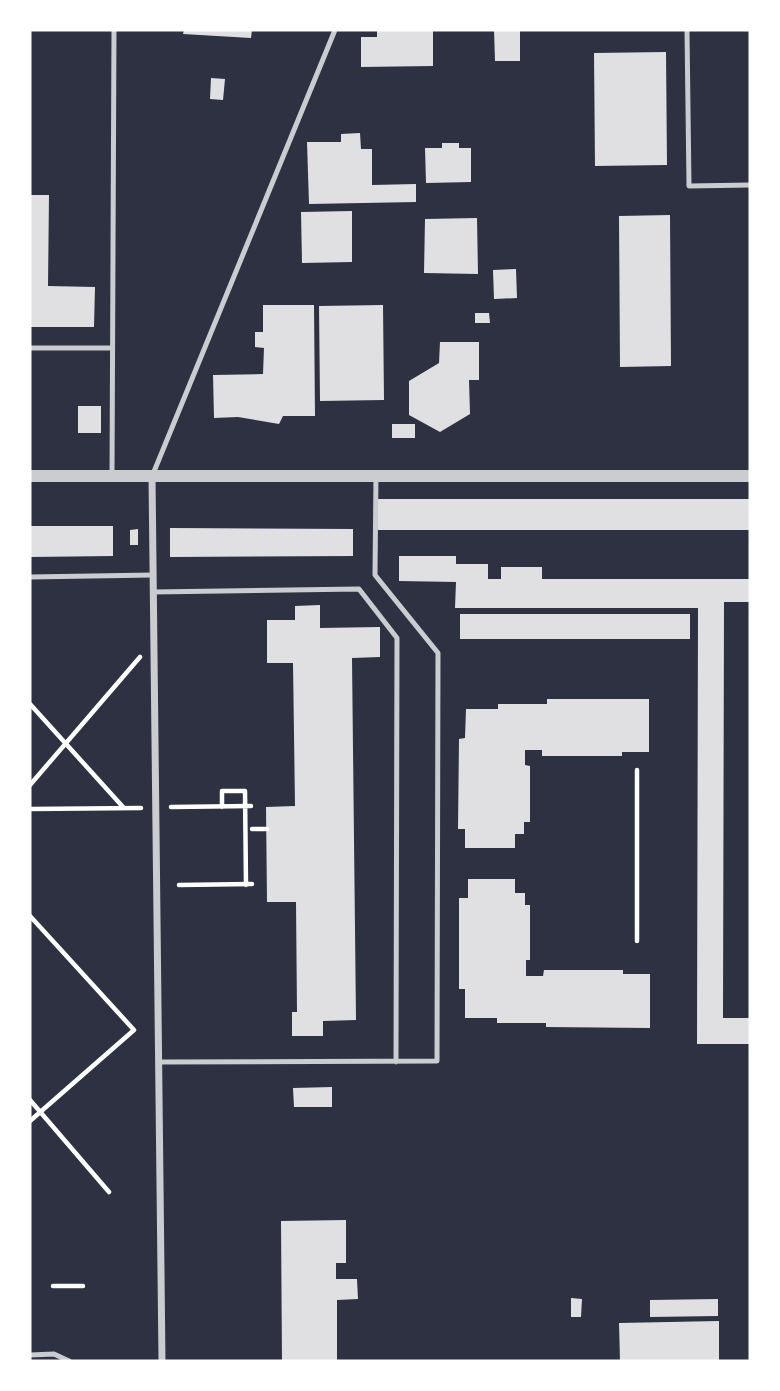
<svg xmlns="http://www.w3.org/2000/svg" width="780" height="1391" font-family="'PT Serif',serif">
<rect width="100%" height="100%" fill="#2d3142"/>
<path fill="#e0e0e3" d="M 184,30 L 252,30 L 251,38 L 183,34 Z
M 377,30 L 433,30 L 433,66 L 361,67 L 361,37 L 377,37 Z
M 494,30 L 520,30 L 520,61 L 495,61 Z
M 666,52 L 667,165 L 595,166 L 594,53 Z
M 211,78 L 225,79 L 223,100 L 210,99 Z
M 360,133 L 361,149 L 372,149 L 372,185 L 416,184 L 416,202 L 309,204 L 307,142 L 341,142 L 341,134 Z
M 442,143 L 459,143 L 459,148 L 471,148 L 471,182 L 426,183 L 425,148 L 442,148 Z
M 30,195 L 49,195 L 48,286 L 95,287 L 94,327 L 30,327 Z
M 352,211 L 352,262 L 302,263 L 301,212 Z
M 670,215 L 671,366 L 620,367 L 619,216 Z
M 477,218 L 478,274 L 424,273 L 425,219 Z
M 516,269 L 517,298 L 494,299 L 493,270 Z
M 263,305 L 314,305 L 315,416 L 283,416 L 279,424 L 238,417 L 214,418 L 213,375 L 263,374 L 264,348 L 255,347 L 255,332 L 263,332 Z
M 383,305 L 384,400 L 320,401 L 319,306 Z
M 475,313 L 489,313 L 490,323 L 475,323 Z
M 440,342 L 479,342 L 479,380 L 469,380 L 470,414 L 440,432 L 409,415 L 409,381 L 439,363 Z
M 78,406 L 101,406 L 101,433 L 78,433 Z
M 392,424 L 415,424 L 415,438 L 392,438 Z
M 378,499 L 750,499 L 750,530 L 378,530 Z
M 30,526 L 113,526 L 113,556 L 30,557 Z
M 170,528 L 353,529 L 353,556 L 170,557 Z
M 138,529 L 138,545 L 130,545 L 130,530 Z
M 399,556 L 456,556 L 456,564 L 488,564 L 488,579 L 501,579 L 501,567 L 542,567 L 542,579 L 750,579 L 750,602 L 724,602 L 723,1018 L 750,1018 L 750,1044 L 697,1044 L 698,608 L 455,608 L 456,582 L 399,581 Z
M 320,605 L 320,628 L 380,627 L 380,657 L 352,658 L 356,1020 L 323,1021 L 323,1036 L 292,1036 L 292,1012 L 297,1012 L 296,902 L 267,902 L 266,807 L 295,806 L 293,663 L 267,663 L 267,620 L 295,620 L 295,606 Z
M 460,614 L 690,614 L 690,639 L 460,639 Z
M 547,699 L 649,699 L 649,752 L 622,752 L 622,756 L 542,756 L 542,750 L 525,750 L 525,765 L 530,766 L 530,822 L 524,822 L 524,834 L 515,834 L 515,848 L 465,848 L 465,829 L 458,829 L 459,739 L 465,738 L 466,709 L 498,709 L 498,704 L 547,704 Z
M 468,879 L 515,879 L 515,893 L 525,893 L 525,905 L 530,905 L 530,960 L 526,960 L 526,976 L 543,976 L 544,970 L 623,970 L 623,974 L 650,974 L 650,1028 L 546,1027 L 546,1023 L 497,1023 L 497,1018 L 465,1018 L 465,989 L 459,989 L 459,898 L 468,898 Z
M 332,1087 L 332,1107 L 294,1107 L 293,1088 Z
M 346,1220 L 346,1263 L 336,1263 L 336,1279 L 357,1279 L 358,1299 L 337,1300 L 337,1361 L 282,1361 L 281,1221 Z
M 571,1298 L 582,1299 L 581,1317 L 571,1317 Z
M 718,1299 L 718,1316 L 650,1317 L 650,1300 Z
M 719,1321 L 719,1361 L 620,1361 L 619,1323 Z"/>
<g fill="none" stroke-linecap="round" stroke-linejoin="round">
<path stroke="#fff" stroke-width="4.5" d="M 30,704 L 123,807
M 30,785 L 140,657
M 171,807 L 251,806
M 222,807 L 222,791 L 245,791 L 246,885
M 30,809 L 141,808
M 252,829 L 267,829
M 179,885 L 252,884
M 30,916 L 134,1030 L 30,1121
M 637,941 L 637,770
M 30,1100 L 109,1192
M 53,1286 L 83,1286"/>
<path stroke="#caccd0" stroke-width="5" d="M 687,30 L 689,186 L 750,185
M 30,348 L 112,348
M 153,474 L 335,30
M 112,475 L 114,30
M 30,577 L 153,575
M 153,592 L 359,589 L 397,638 L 396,1062
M 159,1062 L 437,1061 L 438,653 L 375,575 L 376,476
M 30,1355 L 54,1354 L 69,1361"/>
<path stroke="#caccd0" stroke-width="7" d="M 152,476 L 162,1361"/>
<path stroke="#caccd0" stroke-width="12" d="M 30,476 L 750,476"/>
</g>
<rect width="780" height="1391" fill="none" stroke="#ffffff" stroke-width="63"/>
</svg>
